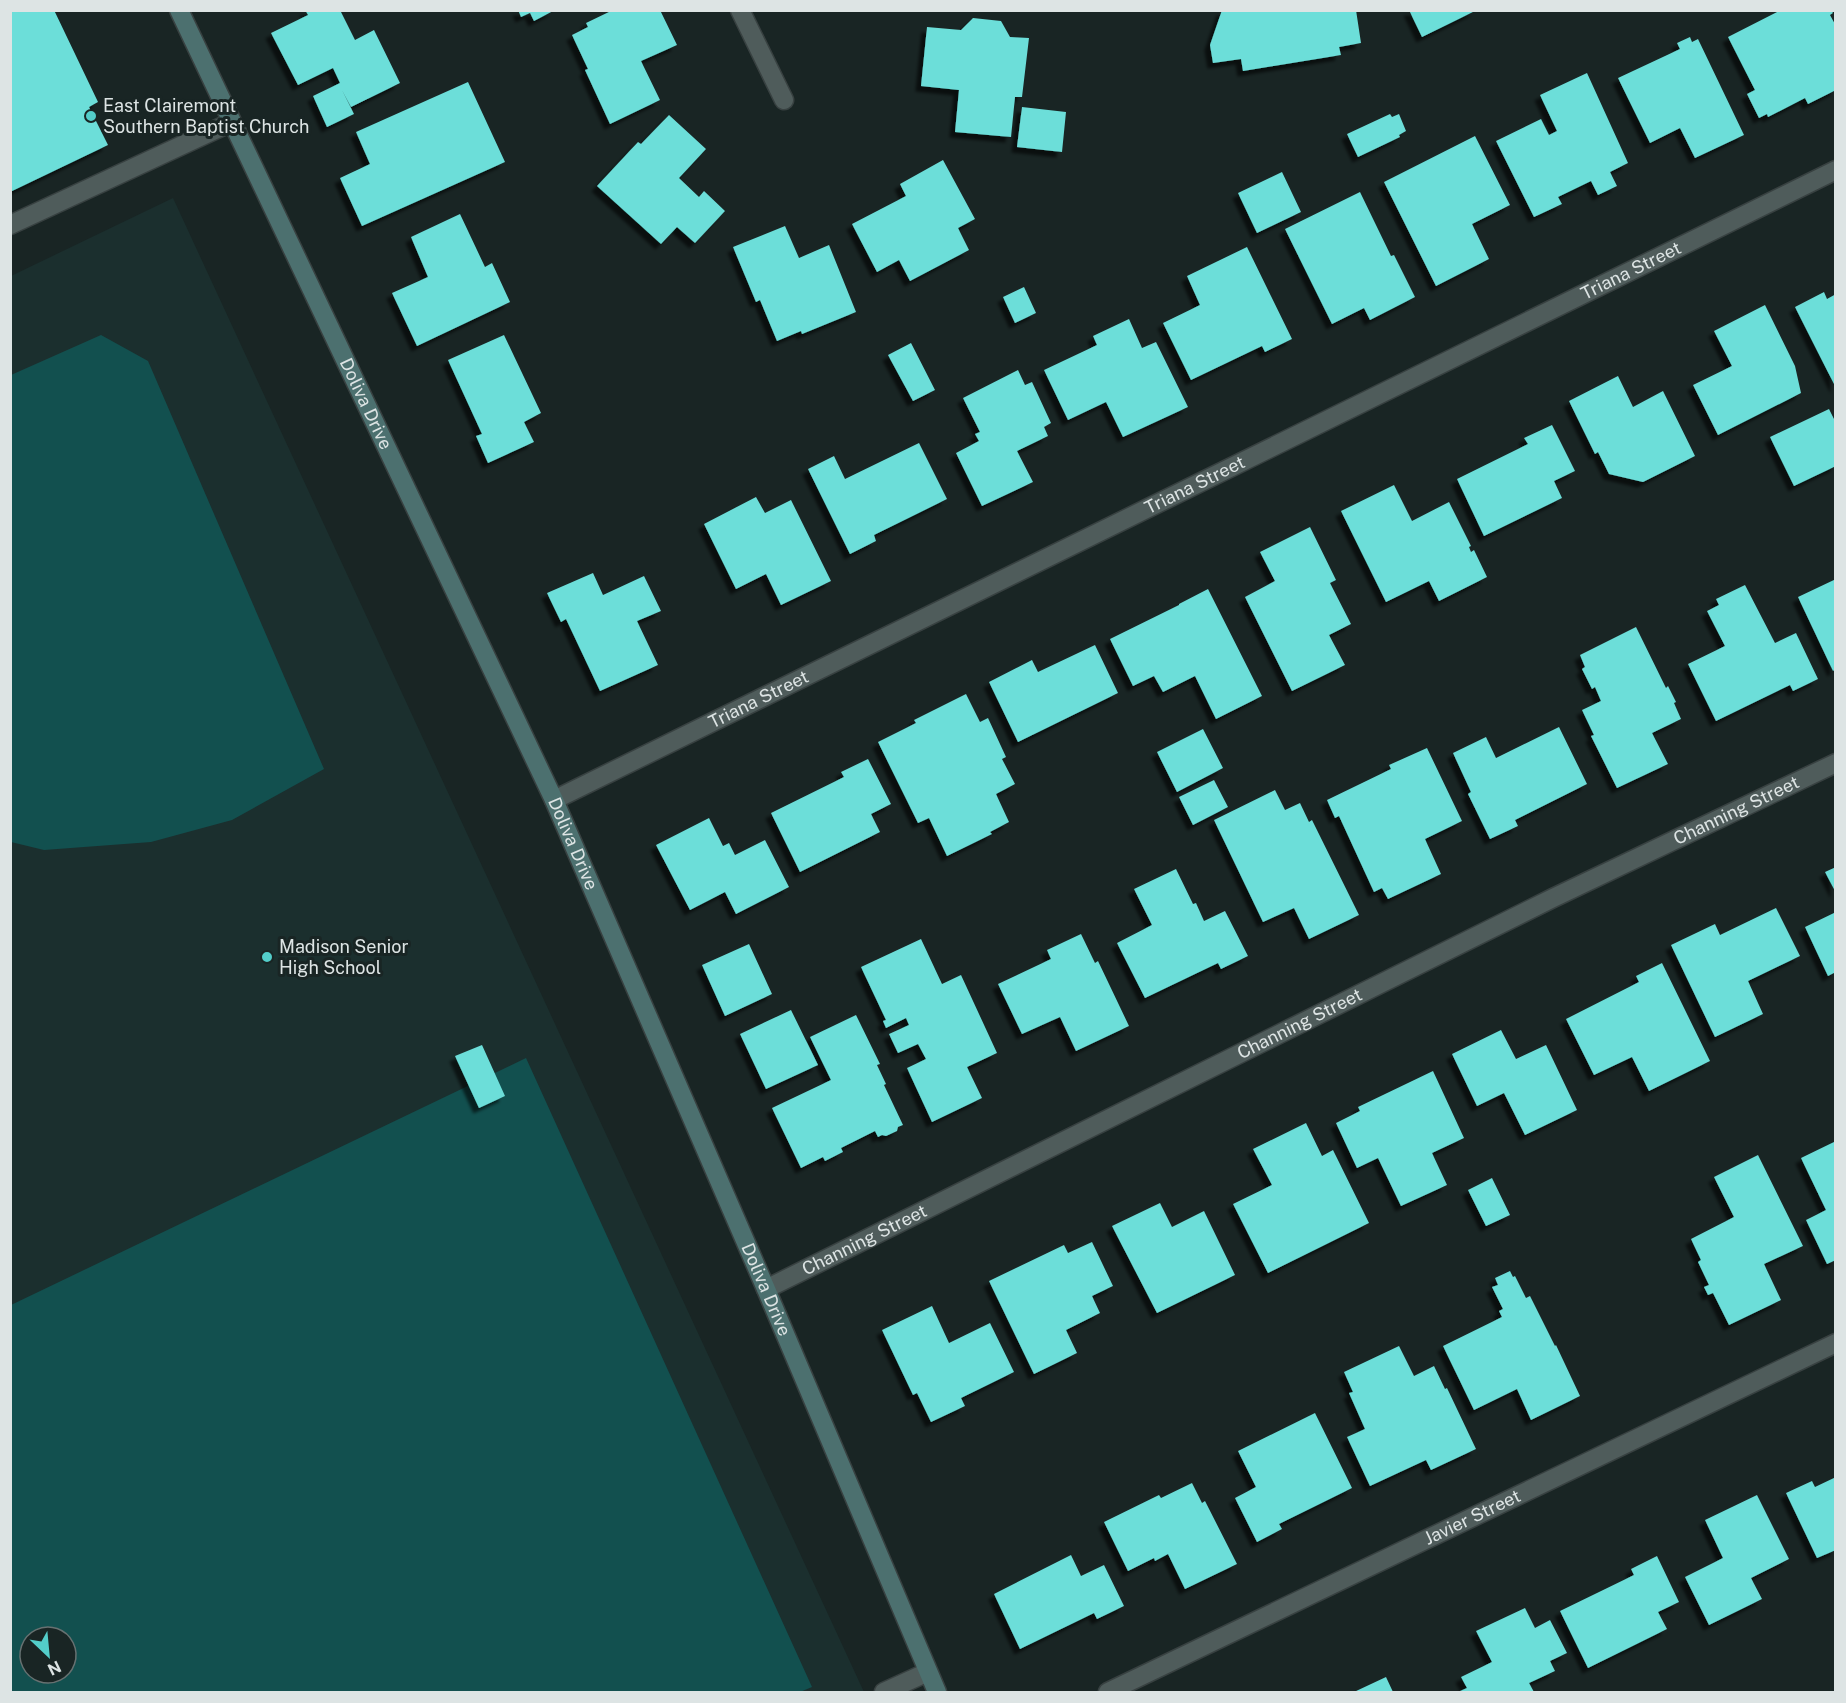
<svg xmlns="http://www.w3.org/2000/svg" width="1846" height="1703" font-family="'Public Sans',sans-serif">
<defs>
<filter id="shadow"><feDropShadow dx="-5.5" dy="5.5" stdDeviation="1.5" flood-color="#0009"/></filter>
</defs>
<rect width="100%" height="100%" fill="#192524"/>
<path fill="#1b2f2e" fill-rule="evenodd" d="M 173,198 L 864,1692 L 11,1692 L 11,276 ZM 30,1637 L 66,1637 L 66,1673 L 30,1673 Z"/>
<path fill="#12504f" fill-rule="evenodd" d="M 101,335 L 148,361 L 324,769 L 232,820 L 151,842 L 44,850 L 11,842 L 11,375 Z
M 526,1058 L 812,1687 L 800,1692 L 11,1692 L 11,1305 ZM 30,1637 L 66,1637 L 66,1673 L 30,1673 Z"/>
<path fill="#6cded9" filter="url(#shadow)" d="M 10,10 L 54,10 L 98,102 L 89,107 L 108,145 L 10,192 Z
M 305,10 L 340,10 L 355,40 L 374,30 L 400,83 L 351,107 L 342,90 L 354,114 L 327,127 L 313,96 L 340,83 L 333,68 L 298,85 L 271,33 L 308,15 Z
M 518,10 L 555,10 L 534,21 L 530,13 L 521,17 Z
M 613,10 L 660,10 L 677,45 L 641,61 L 660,100 L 610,124 L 585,70 L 588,69 L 572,35 L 588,27 L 586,23 Z
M 1222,10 L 1356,10 L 1361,43 L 1339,47 L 1341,55 L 1243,71 L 1241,59 L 1213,63 L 1210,45 Z
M 1409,10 L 1477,10 L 1422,37 Z
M 1781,10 L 1831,10 L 1833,13 L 1830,15 L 1836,26 L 1836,90 L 1808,104 L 1805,98 L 1768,117 L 1767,114 L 1759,118 L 1747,94 L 1755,90 L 1728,37 Z
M 973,18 L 1001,21 L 1010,37 L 1029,38 L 1022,97 L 1015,97 L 1011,137 L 955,132 L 959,90 L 921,86 L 927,27 L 961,30 Z
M 1690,37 L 1692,42 L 1698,39 L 1744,135 L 1695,158 L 1680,128 L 1650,143 L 1618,78 L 1680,49 L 1677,43 Z
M 1587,73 L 1628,163 L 1610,172 L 1617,186 L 1598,195 L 1591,181 L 1558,197 L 1562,204 L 1534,217 L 1496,141 L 1541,119 L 1549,135 L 1557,131 L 1540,95 Z
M 468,82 L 505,162 L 362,226 L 340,178 L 370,164 L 356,132 Z
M 1022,107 L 1066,112 L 1062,152 L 1017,147 Z
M 1390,114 L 1392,117 L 1399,114 L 1406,131 L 1399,135 L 1400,137 L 1358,157 L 1347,134 Z
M 669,115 L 706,149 L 679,178 L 699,197 L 704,191 L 725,211 L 695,243 L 677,227 L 661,244 L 597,186 L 638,142 L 641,144 Z
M 1475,136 L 1510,205 L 1472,224 L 1489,259 L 1436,286 L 1384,182 Z
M 943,160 L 975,219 L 958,228 L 969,250 L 910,281 L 899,260 L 877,272 L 852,224 L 906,196 L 900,184 Z
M 1282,172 L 1301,212 L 1257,233 L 1238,193 Z
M 1360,192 L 1391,256 L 1394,255 L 1415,297 L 1370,320 L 1364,308 L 1332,324 L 1285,229 Z
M 460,214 L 485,267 L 492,263 L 510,302 L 417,346 L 392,293 L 428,277 L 411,237 Z
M 785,226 L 799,258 L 829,245 L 856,312 L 802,334 L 801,331 L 777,341 L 760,300 L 756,302 L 733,247 Z
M 1247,247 L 1292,339 L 1265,352 L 1262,346 L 1191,380 L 1163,323 L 1200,305 L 1187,276 Z
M 1024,287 L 1036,313 L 1015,323 L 1003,297 Z
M 1824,292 L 1827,299 L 1836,294 L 1836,388 L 1795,307 Z
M 1765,305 L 1795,366 L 1801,393 L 1718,435 L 1693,385 L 1732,366 L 1714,331 Z
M 1129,319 L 1142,348 L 1156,342 L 1188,407 L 1123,437 L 1106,402 L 1068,420 L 1044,370 L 1097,345 L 1093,336 Z
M 504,335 L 541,413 L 524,422 L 534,442 L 488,463 L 476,436 L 482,434 L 448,360 Z
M 911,343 L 935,390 L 913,401 L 888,355 Z
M 1018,370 L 1025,385 L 1032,382 L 1051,423 L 1044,427 L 1048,436 L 1017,451 L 1033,482 L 982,506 L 956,453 L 979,441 L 975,434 L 980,432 L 963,398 Z
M 1618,376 L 1633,407 L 1663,391 L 1695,456 L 1643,482 L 1609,474 L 1598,452 L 1595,454 L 1569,401 Z
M 1829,409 L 1836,423 L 1836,466 L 1794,486 L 1770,437 Z
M 1552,425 L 1575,471 L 1554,481 L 1562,498 L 1484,536 L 1457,479 L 1528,444 L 1524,438 Z
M 919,443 L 947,499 L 874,535 L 876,541 L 850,554 L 808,469 L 834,456 L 845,479 Z
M 1394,485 L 1412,521 L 1449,502 L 1471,546 L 1469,547 L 1471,552 L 1474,550 L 1487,577 L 1439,601 L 1429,581 L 1386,602 L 1341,511 Z
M 756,497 L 765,513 L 791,500 L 831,581 L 781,605 L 766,574 L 736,589 L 704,524 Z
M 1310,527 L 1336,580 L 1330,583 L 1351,624 L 1329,635 L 1345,665 L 1292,691 L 1245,597 L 1275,581 L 1260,552 Z
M 593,573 L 603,595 L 644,576 L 661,611 L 637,621 L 658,665 L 600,691 L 566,619 L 561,622 L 547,593 Z
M 1836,579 L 1836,669 L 1833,671 L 1798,597 Z
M 1745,585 L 1775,643 L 1796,633 L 1818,679 L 1793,691 L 1790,685 L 1716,721 L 1688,664 L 1725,646 L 1707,611 L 1719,605 L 1716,599 Z
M 1208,589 L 1262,696 L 1216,719 L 1195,676 L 1163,692 L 1154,676 L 1133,686 L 1110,639 L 1179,605 L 1179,604 Z
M 1636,627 L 1666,688 L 1668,686 L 1676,702 L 1674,703 L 1681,719 L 1652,733 L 1668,764 L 1617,788 L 1591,736 L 1594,735 L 1582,710 L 1601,701 L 1595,687 L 1592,689 L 1582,669 L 1585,667 L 1580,655 Z
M 1095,645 L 1118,693 L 1018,742 L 989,682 L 1032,660 L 1038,672 Z
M 966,694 L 980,722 L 988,718 L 1006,757 L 1002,759 L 1015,784 L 996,794 L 1009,822 L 990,832 L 992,834 L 947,856 L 929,818 L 918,823 L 878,742 L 916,723 L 914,720 Z
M 1559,727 L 1587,784 L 1515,820 L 1518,826 L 1490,839 L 1468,794 L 1471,792 L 1453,753 L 1486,737 L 1496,758 Z
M 1203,729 L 1223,768 L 1177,792 L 1157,752 Z
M 1427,748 L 1462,821 L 1425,839 L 1441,874 L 1388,899 L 1382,888 L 1374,892 L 1339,816 L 1335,818 L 1327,800 L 1391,769 L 1389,765 Z
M 868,759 L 891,804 L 871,814 L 880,832 L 800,872 L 771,813 L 844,777 L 841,772 Z
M 1214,780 L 1228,807 L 1193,825 L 1179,797 Z
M 1275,790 L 1285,810 L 1300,803 L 1309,822 L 1312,820 L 1359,915 L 1309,939 L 1294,908 L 1263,922 L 1214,820 Z
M 709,818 L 723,846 L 729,843 L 735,855 L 765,840 L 789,887 L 736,914 L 725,892 L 690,910 L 656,845 Z
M 1836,867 L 1836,893 L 1825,872 Z
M 1176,869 L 1193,904 L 1196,903 L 1204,921 L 1225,911 L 1248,956 L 1221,969 L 1218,963 L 1145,998 L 1117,943 L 1152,925 L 1134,889 Z
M 1776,908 L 1800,956 L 1748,981 L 1763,1014 L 1715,1037 L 1671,945 L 1715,924 L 1720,935 Z
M 1836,912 L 1836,972 L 1828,976 L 1805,927 Z
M 1081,934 L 1095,963 L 1098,961 L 1129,1026 L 1076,1051 L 1060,1017 L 1022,1034 L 998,984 L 1051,959 L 1047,950 Z
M 921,939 L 942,984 L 961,975 L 997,1053 L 967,1067 L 982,1098 L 932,1122 L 907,1068 L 926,1059 L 918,1044 L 898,1053 L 889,1034 L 909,1025 L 906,1018 L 886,1028 L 883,1021 L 886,1020 L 861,967 Z
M 749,944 L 772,994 L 725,1016 L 702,965 Z
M 1662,963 L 1710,1061 L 1649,1091 L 1632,1057 L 1594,1075 L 1566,1019 L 1639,982 L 1636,976 Z
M 791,1010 L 818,1065 L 766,1089 L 740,1034 Z
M 856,1015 L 880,1064 L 877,1065 L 886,1084 L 884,1085 L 903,1125 L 898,1127 L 897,1131 L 886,1136 L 882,1135 L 878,1137 L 875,1131 L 841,1148 L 843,1152 L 825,1161 L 823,1157 L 801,1168 L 772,1108 L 831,1080 L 810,1037 Z
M 1501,1030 L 1516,1059 L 1546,1045 L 1577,1110 L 1525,1135 L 1504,1093 L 1477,1106 L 1452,1054 Z
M 482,1045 L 505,1096 L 479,1108 L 455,1056 Z
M 1433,1071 L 1464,1138 L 1432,1153 L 1447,1185 L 1401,1206 L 1378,1158 L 1357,1168 L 1336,1123 L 1360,1111 L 1358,1107 Z
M 1306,1123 L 1322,1156 L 1333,1150 L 1369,1223 L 1268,1273 L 1233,1204 L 1272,1185 L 1253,1149 Z
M 1836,1141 L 1836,1260 L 1827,1264 L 1806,1220 L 1826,1210 L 1801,1158 Z
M 1758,1155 L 1803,1246 L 1764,1264 L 1781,1300 L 1729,1325 L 1713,1293 L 1708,1295 L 1704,1287 L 1709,1285 L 1698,1262 L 1701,1260 L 1691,1239 L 1734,1217 L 1714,1177 Z
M 1492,1178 L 1510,1215 L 1486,1226 L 1468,1190 Z
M 1160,1203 L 1172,1227 L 1204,1211 L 1235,1275 L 1157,1313 L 1112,1226 Z
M 1092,1242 L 1113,1286 L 1092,1296 L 1100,1313 L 1066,1330 L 1077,1353 L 1034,1374 L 989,1281 L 1064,1245 L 1068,1253 Z
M 1510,1271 L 1513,1277 L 1515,1276 L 1526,1298 L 1530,1296 L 1555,1346 L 1556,1345 L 1580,1396 L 1531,1420 L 1517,1389 L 1474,1410 L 1443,1346 L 1502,1317 L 1499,1311 L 1503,1309 L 1492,1287 L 1498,1285 L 1495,1278 Z
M 932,1306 L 949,1343 L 990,1323 L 1014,1372 L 961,1398 L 965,1406 L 931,1422 L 917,1393 L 913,1395 L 882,1330 Z
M 1399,1346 L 1414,1376 L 1434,1366 L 1445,1389 L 1447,1388 L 1476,1449 L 1431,1470 L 1426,1460 L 1370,1486 L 1347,1437 L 1365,1429 L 1349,1393 L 1353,1392 L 1344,1372 Z
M 1315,1413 L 1352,1488 L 1279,1524 L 1282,1529 L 1257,1542 L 1235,1498 L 1256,1487 L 1238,1451 Z
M 1836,1477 L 1836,1550 L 1817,1558 L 1786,1493 L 1812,1481 L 1815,1487 Z
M 1192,1483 L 1202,1503 L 1205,1501 L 1237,1564 L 1185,1589 L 1168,1554 L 1155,1561 L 1154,1558 L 1128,1571 L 1104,1522 L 1159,1495 L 1161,1498 Z
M 1757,1495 L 1789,1559 L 1751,1578 L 1762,1599 L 1709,1625 L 1685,1577 L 1723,1558 L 1705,1520 Z
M 1071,1555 L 1081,1576 L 1104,1565 L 1124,1606 L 1097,1619 L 1094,1613 L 1020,1649 L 994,1594 Z
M 1657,1556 L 1679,1602 L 1658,1612 L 1667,1629 L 1588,1668 L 1560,1611 L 1634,1575 L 1631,1569 Z
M 1525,1608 L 1535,1628 L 1550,1620 L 1567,1653 L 1550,1661 L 1555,1671 L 1529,1683 L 1534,1692 L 1458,1692 L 1467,1688 L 1461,1677 L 1492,1662 L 1476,1631 Z
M 1386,1677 L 1393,1692 L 1354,1692 Z"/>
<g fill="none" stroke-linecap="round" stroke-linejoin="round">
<g stroke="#384141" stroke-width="21">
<path id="lane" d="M 10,225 L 232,122
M 884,1692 L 928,1672"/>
</g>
<g stroke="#384141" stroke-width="21">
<g id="street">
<path d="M 740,10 L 784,100"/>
<path id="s1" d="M 554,800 L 1836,170"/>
<path id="s2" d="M 766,1289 L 1553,898 L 1836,763"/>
<path id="s3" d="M 1108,1692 L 1836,1343"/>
</g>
</g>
<g stroke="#384141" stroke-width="21">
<g id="secondary">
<path id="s4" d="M 179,10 L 554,800 L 766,1289 L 937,1692"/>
</g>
</g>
<use href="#lane" stroke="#4f5c5b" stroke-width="18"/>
<use href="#street" stroke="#4f5c5b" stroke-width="18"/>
<use href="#secondary" stroke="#4c706f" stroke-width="18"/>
</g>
<g fill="#53cdc9" stroke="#192524" stroke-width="2">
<circle cx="91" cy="116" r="6"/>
<circle cx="267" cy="957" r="6"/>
</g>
<g text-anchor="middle" stroke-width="6" stroke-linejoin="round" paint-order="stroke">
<g font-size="18" fill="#dde4e4" stroke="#192524" text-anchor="start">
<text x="103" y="112">East Clairemont<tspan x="103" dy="21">Southern Baptist Church</tspan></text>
<text x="279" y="953">Madison Senior<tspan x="279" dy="21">High School</tspan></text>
</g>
<g font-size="18" fill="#dde4e4" stroke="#192524">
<text dy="6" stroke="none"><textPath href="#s1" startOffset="1200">Triana Street</textPath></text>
<text dy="6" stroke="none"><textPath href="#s4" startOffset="436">Doliva Drive</textPath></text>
<text dy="6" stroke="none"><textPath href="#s1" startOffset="714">Triana Street</textPath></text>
<text dy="6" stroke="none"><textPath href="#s1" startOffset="228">Triana Street</textPath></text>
<text dy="6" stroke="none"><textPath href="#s2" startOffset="1082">Channing Street</textPath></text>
<text dy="6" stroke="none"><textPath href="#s4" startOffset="922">Doliva Drive</textPath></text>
<text dy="6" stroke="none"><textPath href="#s2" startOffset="596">Channing Street</textPath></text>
<text dy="6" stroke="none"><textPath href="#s2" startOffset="110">Channing Street</textPath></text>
<text dy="6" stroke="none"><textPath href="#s4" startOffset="1408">Doliva Drive</textPath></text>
<text dy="6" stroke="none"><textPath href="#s3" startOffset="404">Javier Street</textPath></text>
</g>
</g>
<rect width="1846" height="1703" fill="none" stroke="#dde4e4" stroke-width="24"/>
<g transform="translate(48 1655) rotate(154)"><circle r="28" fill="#192524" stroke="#677171" stroke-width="1.5"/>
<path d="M0-4.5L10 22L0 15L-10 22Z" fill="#53cdc9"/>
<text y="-9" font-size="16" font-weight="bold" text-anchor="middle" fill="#dde4e4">N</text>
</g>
</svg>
